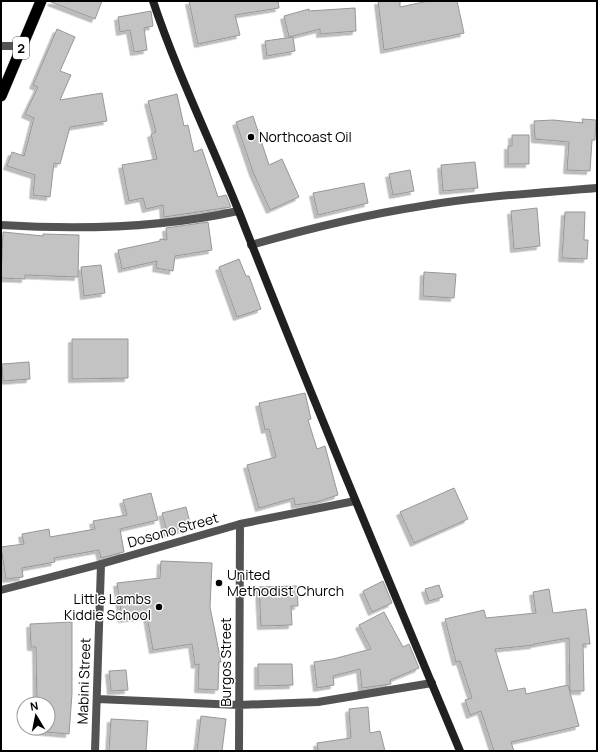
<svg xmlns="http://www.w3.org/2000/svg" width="598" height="752" font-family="Manrope,sans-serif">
<defs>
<filter id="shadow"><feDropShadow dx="-3.5" dy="3.5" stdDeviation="0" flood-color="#0004"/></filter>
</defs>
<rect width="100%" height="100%" fill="#fff"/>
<path fill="#c3c3c3" stroke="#979797" filter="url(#shadow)" d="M 52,1 L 102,1 L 95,19 L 51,2 Z
M 189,1 L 278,1 L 279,8 L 235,15 L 240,35 L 198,44 Z
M 378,1 L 400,1 L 400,7 L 428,1 L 457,1 L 464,33 L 384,50 Z
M 355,8 L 356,31 L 320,34 L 320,29 L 289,37 L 284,16 L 309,9 L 309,11 Z
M 151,11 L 153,26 L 144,28 L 147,50 L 134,52 L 130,30 L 120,32 L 118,17 Z
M 57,29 L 75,37 L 60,71 L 71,75 L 60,100 L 102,93 L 107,121 L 70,127 L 60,164 L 54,163 L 50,197 L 33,195 L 35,175 L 7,166 L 12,152 L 24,156 L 34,118 L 25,114 L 38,87 L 33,85 Z
M 293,37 L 295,51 L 267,56 L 265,41 Z
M 177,94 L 184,126 L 188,125 L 194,152 L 202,149 L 218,197 L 226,195 L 231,207 L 164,217 L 163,205 L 146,209 L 143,198 L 129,201 L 122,165 L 157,159 L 151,134 L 156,132 L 148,101 Z
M 253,116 L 269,165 L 282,159 L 299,197 L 270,210 L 253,172 L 236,122 Z
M 582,119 L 596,120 L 595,140 L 592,140 L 590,171 L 567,170 L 569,142 L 535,139 L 534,121 L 553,120 L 583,123 Z
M 512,135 L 529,135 L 529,164 L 508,164 L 508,146 L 512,146 Z
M 475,162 L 478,188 L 443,191 L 441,165 Z
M 410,170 L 414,191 L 393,195 L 389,174 Z
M 364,183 L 368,203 L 318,215 L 313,193 Z
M 537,208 L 540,246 L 514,249 L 511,211 Z
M 565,212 L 585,212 L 584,240 L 588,240 L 587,259 L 562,258 Z
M 208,222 L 212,250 L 175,256 L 173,271 L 156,268 L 157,261 L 122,269 L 118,250 L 160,241 L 160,239 L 167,240 L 166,228 Z
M 3,232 L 43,236 L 43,234 L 79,235 L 78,277 L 25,275 L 25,279 L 1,278 Z
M 239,259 L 246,276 L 249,276 L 261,309 L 237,317 L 219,267 Z
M 101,265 L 105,293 L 84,296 L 81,267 Z
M 424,272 L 456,274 L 454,298 L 423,296 Z
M 72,339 L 128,339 L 128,378 L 72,379 Z
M 29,362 L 30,379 L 3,381 L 2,364 Z
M 305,393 L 311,419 L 308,420 L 317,449 L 325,446 L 338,495 L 316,502 L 295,505 L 294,498 L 259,508 L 247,465 L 276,457 L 269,429 L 265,430 L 259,403 Z
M 454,488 L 468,519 L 414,543 L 400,512 Z
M 151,493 L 158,520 L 120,529 L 124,552 L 101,558 L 99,550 L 54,558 L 55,562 L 22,568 L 23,577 L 6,579 L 1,547 L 24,544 L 22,534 L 49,529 L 50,537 L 95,529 L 93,521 L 127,515 L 123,500 Z
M 186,507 L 191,527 L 167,533 L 162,513 Z
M 161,561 L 212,563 L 210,607 L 221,662 L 219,662 L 218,690 L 198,689 L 199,664 L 195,665 L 192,644 L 153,650 L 147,616 L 122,619 L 117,583 L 160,578 Z
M 383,581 L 392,603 L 372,612 L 363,591 Z
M 439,585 L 443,597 L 429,601 L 425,589 Z
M 297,586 L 298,606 L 291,606 L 292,625 L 261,626 L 259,587 Z
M 549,589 L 553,613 L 586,609 L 590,644 L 583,644 L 584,691 L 570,691 L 569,638 L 534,644 L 534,645 L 495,649 L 508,691 L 525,688 L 526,694 L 568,685 L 579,726 L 511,742 L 514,751 L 494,751 L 481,711 L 470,715 L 465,700 L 472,698 L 460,661 L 456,662 L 445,619 L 484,610 L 486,618 L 536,613 L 533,592 Z
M 384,612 L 403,647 L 409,644 L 419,668 L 390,680 L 391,684 L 362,688 L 360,669 L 333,676 L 334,685 L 317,688 L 314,662 L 333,659 L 371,649 L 359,625 Z
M 72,622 L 72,694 L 69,734 L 35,731 L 35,728 L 48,728 L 48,704 L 37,704 L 36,647 L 31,647 L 30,624 Z
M 258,664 L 292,664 L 293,685 L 258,686 Z
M 126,670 L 128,690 L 111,691 L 109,671 Z
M 368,707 L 370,733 L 380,731 L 385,751 L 318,751 L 317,743 L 351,738 L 349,709 Z
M 201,716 L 226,719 L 222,751 L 197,751 Z
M 111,719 L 148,721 L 146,751 L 109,751 Z"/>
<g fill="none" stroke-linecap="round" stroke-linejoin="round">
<g stroke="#dbdbdb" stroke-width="12">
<path id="trunk" d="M 1,96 L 41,1"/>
</g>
<path stroke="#535353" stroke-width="8" d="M 1,46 L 22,46
M 1,225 C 80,230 161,228 238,211
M 251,245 C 307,229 364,215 422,206 C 480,196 539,193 597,188
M 1,590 L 101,564 L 240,524 L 355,501
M 97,699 L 239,705 L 318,702 L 432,683
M 95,751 L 101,564
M 239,751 L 240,524"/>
<path stroke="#202020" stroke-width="8" d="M 153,1 C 177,73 211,142 239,212 C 310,393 385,572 460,751"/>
<use href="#trunk" stroke="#000" stroke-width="11"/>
</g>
<g fill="#000" stroke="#fff" stroke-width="1.5">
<circle cx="251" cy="137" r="4"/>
<circle cx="219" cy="583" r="4"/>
<circle cx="159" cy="607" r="4"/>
</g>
<g text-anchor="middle" stroke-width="3" stroke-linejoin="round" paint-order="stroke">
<rect fill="#fff" stroke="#4c4c4c" stroke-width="1" x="13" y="37" width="16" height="22" rx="3"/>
<g font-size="13" font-weight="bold" fill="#000">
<text x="21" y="53">2</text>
</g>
<g font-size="14" fill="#000" stroke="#fff" text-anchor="start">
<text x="259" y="142">Northcoast Oil</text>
<text x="227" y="580">United<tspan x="227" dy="16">Methodist Church</tspan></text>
<text x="151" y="604" text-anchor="end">Little Lambs<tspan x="151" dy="16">Kiddie School</tspan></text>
</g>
<g font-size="14" fill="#000" stroke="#fff">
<text transform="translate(173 530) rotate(-16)" y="5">Dosono Street</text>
<text transform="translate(226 662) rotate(-90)" y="5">Burgos Street</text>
<text transform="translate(84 681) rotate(-88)" y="5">Mabini Street</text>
</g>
</g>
<rect width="598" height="752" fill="none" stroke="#000000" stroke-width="4"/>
<g transform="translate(36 716) rotate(350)"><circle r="19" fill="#ffffff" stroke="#999999"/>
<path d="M0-3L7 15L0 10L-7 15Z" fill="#000000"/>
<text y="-6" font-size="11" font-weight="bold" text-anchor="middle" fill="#000000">N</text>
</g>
</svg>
